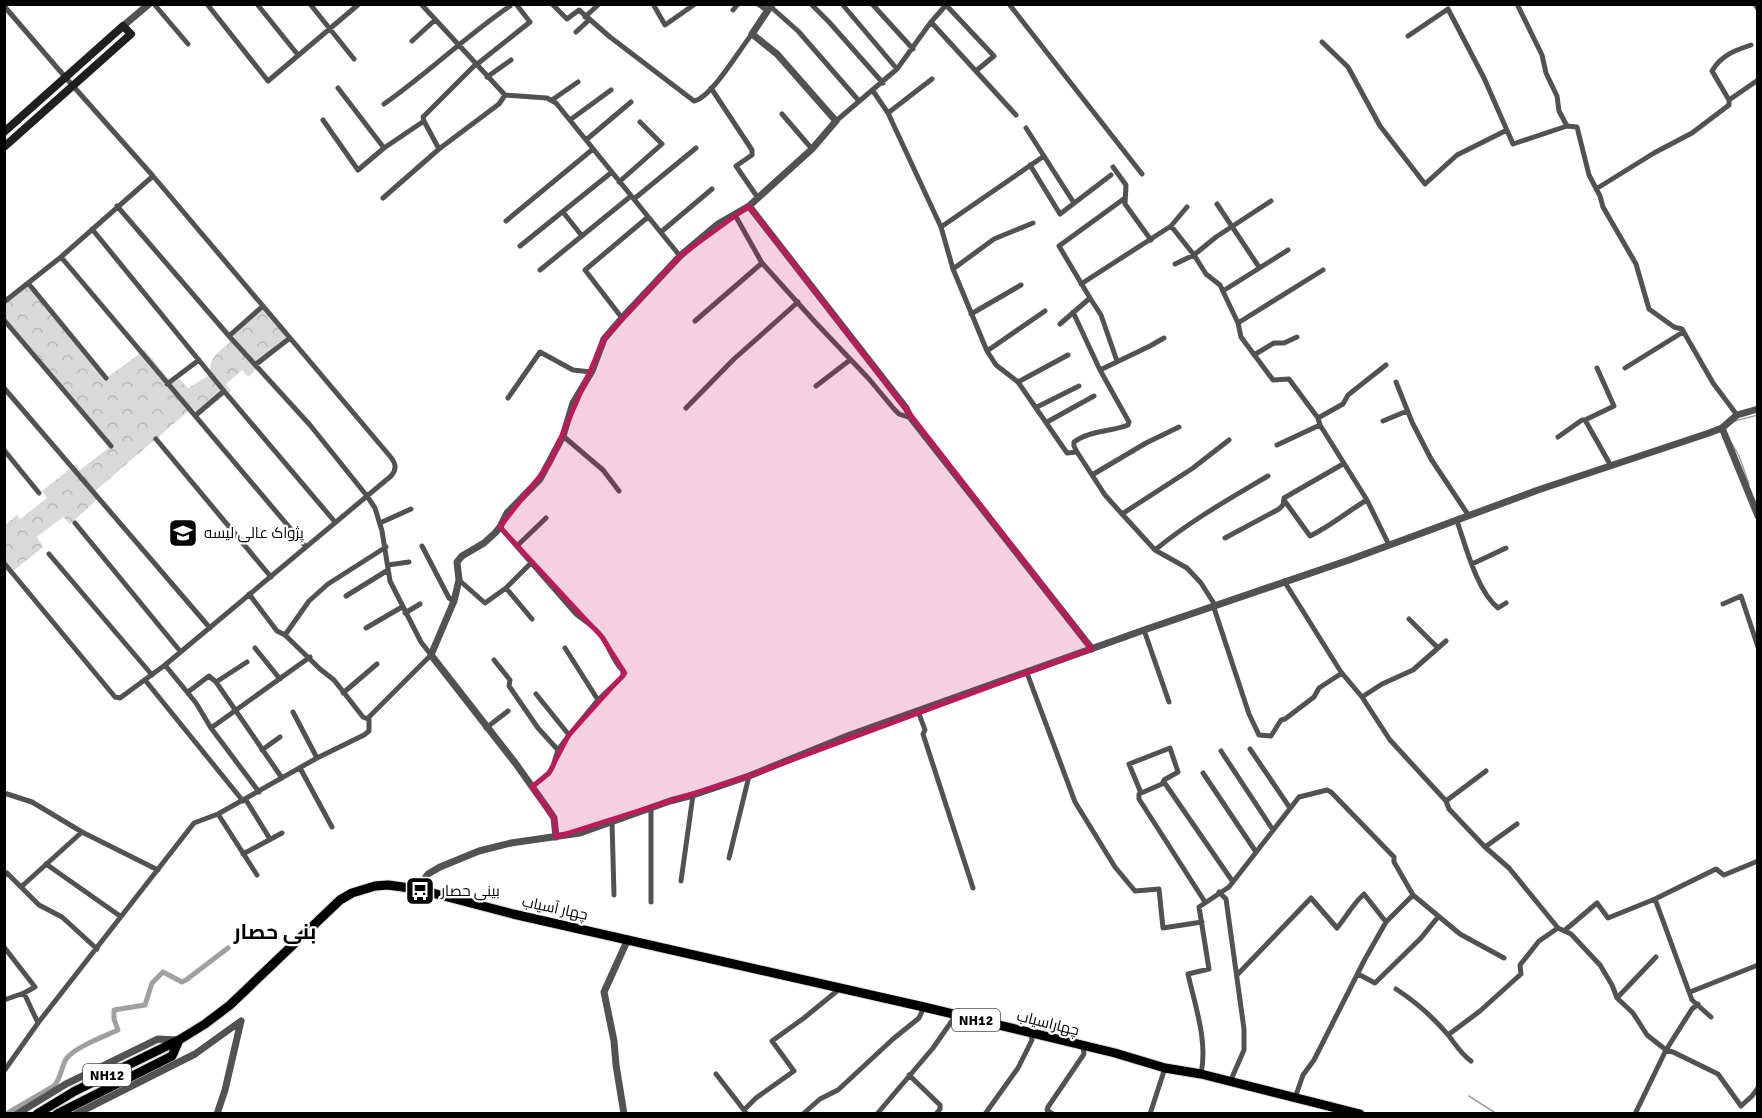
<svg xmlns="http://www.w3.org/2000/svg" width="1762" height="1118" font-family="Signika,Cairo,sans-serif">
<defs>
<pattern id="park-crowns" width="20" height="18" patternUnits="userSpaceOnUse" patternTransform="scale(1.5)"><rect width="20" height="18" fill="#d9d9d9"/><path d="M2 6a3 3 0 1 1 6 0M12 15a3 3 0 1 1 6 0" fill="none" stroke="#b8b8b8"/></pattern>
</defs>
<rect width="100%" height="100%" fill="#fff"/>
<path fill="url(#park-crowns)" d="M 28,283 L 106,378 L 145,350 L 172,383 L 179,379 L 188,388 L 211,374 C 206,358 224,348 235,338 L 230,332 L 263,306 L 290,338 L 248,377 L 242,370 L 226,384 L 231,391 L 199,415 L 192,408 L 95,491 L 100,497 L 70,524 L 63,517 L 37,537 L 43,547 L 12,572 L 5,563 L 5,525 L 17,515 L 20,519 L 47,498 L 42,491 L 76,464 L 80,470 L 111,446 L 5,320 L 4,302 Z"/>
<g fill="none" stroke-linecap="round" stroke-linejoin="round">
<path stroke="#a0a0a0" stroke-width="1.5" d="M 1735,421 L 1758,415
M 1731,442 L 1739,456 L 1749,484
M 1469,1096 L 1497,1114"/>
<path stroke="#a0a0a0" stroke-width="5" d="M 6,1114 L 54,1086 C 61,1078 61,1068 66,1059 C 75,1047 105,1036 118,1030 L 114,1019 L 114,1010 L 145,1005 L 152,983 L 163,972 L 182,982 L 186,980 L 228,948"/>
<g stroke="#dbdbdb" stroke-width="11">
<path id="trunk" d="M 37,1114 L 75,1091 L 179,1040 L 205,1024 L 230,1005 L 340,900 L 352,893 L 375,886 L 388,885 L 417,889 L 513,914 L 924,1007 L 1115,1053 L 1165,1068 L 1201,1074 L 1360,1114
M 57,1114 L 172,1056 L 179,1040"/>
</g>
<path stroke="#525252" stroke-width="5" d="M 154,4 L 188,44
M 207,4 L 268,81 L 359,4
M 257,4 L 298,55
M 310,4 L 354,59
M 421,4 L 505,95 L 547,98 L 556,103 L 680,256
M 552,4 L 567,19 L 579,10 L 610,37 L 694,101 C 712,97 739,50 752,34
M 653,4 L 665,25 L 695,4
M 758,4 L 768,11
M 811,4 L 829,22 L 883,83
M 842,4 L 897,69
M 1009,4 L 1142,174
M 1517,4 L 1542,55 L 1546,73 L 1557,96 L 1559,111 L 1567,126 L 1577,127 L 1589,175 L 1600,196 L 1603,207 L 1636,264 L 1649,309 L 1674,327 L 1682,329 L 1713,383 L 1737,415
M 1755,4 L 1758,9
M 873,5 L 913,49
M 946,5 L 994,56 L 976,71
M 4,6 L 66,78 L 153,176 L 389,455 C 395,462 398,468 391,476 L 165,665 L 120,698 L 115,697 L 4,563
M 771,7 L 798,31 L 859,101
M 733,10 L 738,4
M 585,17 L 599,4
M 931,22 L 1016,115
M 576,32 L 589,20
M 1408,36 L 1448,9 L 1484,78 L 1513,144 L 1567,126
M 412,41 L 435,20
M 1322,42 L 1348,67 L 1380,126 L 1425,184 L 1457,155 L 1507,130
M 476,65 L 530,22 L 516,4
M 487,77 L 511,60
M 338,88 L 384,148
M 711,88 L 752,150 L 752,155 L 736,166 L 758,198
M 873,91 L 888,113 L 941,227 L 953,269 L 987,351 L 996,365 L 1018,382 L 1067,453 L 1077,452 L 1105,495 L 1122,514 L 1155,550 L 1187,568 L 1201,583 L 1215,605
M 552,100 L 578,82
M 1729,100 L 1712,71 C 1721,55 1736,50 1751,45
M 384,104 C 428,73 466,36 510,6
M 888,113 L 932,79
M 782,114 L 812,149
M 323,120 L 358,170 L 384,148 L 424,121 L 423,117 L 476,64
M 570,120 L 611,90
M 424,121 L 439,149
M 836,121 L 897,69 L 931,22 L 947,4
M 1026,128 L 1074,203
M 586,140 L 631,102
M 1030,165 L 1060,214 L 1111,175
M 1113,167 L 1126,185 L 1125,204 L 1151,240
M 619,182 L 662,144 L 640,122
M 1596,189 L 1654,153 L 1692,133 L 1729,105 L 1729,100 L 1758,80
M 383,198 L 439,149 L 499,104 L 505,95
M 634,199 L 696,148
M 1217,204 L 1259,267
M 563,212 L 582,236
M 735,215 L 762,263 L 815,322 L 869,379 L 894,409 L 899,414 L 911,418
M 506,221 L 593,149
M 1171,226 L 1187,207
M 941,227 L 1044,156
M 92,229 L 224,391 L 335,522
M 661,232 L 712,189
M 520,246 L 612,172
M 61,257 L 306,547
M 1175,264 L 1194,255 L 1216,237 L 1271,201
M 953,269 L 994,239 L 1033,223
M 540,270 L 631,196
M 28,283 L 106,378
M 1081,284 L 1171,226 L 1194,255 L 1206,274 L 1220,285 L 1238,323 L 1241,337 L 1273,380 L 1289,379 L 1318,418 L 1320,425 L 1367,500 L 1389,545
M 1223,291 L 1288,250
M 1090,298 L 1101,315 L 1117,361
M 4,302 L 61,257 L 153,176
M 1073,312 L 1100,370 L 1129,422 L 1128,425 C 1111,432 1090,430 1074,442 L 1074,446 L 1077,452
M 971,314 L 1021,285
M 622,318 L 585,270 L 648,217
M 4,320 L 111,446
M 695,321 L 762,263
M 1238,323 L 1323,270
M 1060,324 L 1090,298 L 1059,246 L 1125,198
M 229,336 L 263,306
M 987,351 L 1045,311
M 1254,355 L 1274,343 L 1284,343 L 1297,337
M 255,365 L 290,338
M 1625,368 L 1683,332
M 1100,370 L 1150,346 L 1164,338
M 1018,382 L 1068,355
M 1396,382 L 1412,422 L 1431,459 L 1469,516
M 167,384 L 199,360
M 816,386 L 850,360
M 4,388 L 210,628
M 508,398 L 540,352 L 573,370 L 591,372
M 1037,407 L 1079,386
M 686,408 L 734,359 L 798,302
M 196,415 L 224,391
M 1318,418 L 1343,404 L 1348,395 L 1386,365
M 1585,420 L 1611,466
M 1383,421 L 1407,411
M 1047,422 L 1094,396
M 563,436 L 603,470 L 619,491
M 1558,437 L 1582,420 L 1585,420 L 1614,406 L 1597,368
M 156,439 L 271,577
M 1277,445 L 1320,425
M 4,450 L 39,493
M 1092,475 L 1146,443 L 1179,427
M 1284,500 L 1310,536 C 1331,526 1348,511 1367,500
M 1122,514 L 1193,468 L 1229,440
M 1457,521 C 1466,547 1477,591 1498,608 L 1506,603
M 75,523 L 180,651
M 380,523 L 411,509
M 500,527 L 576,614 C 585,621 595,627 602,637 C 610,648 613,661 623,671 L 623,676 L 598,700 L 569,735 L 558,750 L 553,766 L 549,773 L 532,787
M 1225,538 L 1279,509 L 1283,505 L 1284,498 L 1343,464
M 518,545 L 546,518
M 422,546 L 449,598 L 454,601
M 1155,550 C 1190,521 1229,499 1268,476
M 49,554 L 152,675
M 1472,564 L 1506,548
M 388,565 L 409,562
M 459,580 L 485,603 L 506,588 L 532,562
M 1284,581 L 1341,672 L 1362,697 L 1390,740 L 1446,801 L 1449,809 L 1485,847 L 1509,868 L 1558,928 L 1571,934 L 1600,965 L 1612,985 L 1617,998 L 1633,1013 L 1647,1035 L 1666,1050 L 1673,1052 L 1718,1074 L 1741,1106 L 1752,1096 L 1758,1088
M 506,588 L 532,619
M 249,594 L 277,631 L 285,635 L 320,669 L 334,680 L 363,717 L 368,719
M 346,596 L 388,570
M 1723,604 L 1741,596 L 1758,647
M 1213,605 L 1249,714 L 1259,735 L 1271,736 L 1281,720 L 1285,719 L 1314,697 L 1319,688 L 1342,673
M 405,613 L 420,604
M 1409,619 L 1438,648
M 366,628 L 402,607
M 1144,630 L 1169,702
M 285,635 L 309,601 L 328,584 L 386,547
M 255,648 L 280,679
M 565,648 L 598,700
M 494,660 L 510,680 L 509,686 L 538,728 L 558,750
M 165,665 L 196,703 L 211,728 L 259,792
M 1027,673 L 1075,802 L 1115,867 L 1135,891 L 1159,889 L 1163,928 L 1202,922
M 145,680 L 243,801
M 216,682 L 247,662
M 188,692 L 209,676 L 216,682 L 282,778
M 343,693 L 377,664
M 536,694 L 569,735
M 1362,697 L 1382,684 L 1413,670 L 1446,641
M 918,711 L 925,730 L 923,734 L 973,888
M 293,712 L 317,758
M 211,728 L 310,657
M 486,728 L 508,711
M 1250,749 L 1290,808
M 262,750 L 280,737
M 1221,751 L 1273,830
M 300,768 L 332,827
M 1203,773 L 1256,852
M 1164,782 L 1233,882
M 4,793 L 32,802 L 82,832 L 158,870
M 1141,793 L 1129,764 L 1170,748 L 1178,772 L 1164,780 L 1162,784 L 1139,794 L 1139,799 L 1205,902
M 246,800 L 270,839
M 1446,801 L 1486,771
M 651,809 L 651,902
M 218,814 L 257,875
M 612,822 L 614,895
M 1485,847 L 1517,824
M 243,854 L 282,833
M 729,858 L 749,776
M 46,864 L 120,916
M 4,876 L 7,873 L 39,905 L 62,917 L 97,949
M 681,881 L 693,795
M 21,887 L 82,832
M 1219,892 L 1226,899 L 1244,1029 L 1244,1050 L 1230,1082
M 1655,899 L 1692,1000 L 1711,1017
M 1564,931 L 1597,903 L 1608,918 L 1655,899 L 1716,869 L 1724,875 L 1758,861
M 4,947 L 35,987 L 24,993 L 4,1000
M 1358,974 L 1375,983 L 1421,938 L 1438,917
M 1237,975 L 1311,898 L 1337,928 C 1347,916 1352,905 1364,894 L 1386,922
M 1396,989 C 1416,1002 1434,1018 1449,1036 C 1456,1045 1461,1054 1471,1061
M 1690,992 L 1758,965
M 24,993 L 38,1023
M 1617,998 L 1656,957
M 1448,1035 L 1480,1011 L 1521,974 L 1520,965 L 1539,941 L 1558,928
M 4,1071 L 38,1023 L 194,823 L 218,814 L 317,758 L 364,735 L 369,731 L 369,717 L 431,655 L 421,642 L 390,581 L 382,531 L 375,508 L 367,496 L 310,425 L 229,336 L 117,206
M 716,1074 L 747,1114
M 1201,1074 C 1208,1041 1195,1006 1188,974 L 1209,969 L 1199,907 L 1229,887 L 1299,797 L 1327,790 L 1331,792 L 1394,857 L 1394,862 L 1413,895 L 1460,934 L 1504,958
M 909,1075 L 940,1105 L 940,1109 L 936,1114
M 1295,1098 L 1303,1075 L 1314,1060 L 1365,959 L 1386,922 L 1413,895
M 744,1110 L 756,1098 L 794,1071 L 772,1041 L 804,1018 L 837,991 L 838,987
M 803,1114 L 820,1099 L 838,1090 L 893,1039 L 919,1018 L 924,1007
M 877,1114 L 933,1048 L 956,1015
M 985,1114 L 1018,1068 L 1032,1040 L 1031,1034
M 1053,1114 L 1047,1110 L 1048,1107 L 1084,1054 L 1083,1047
M 1150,1114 L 1165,1068
M 1635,1114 L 1666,1050 L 1692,1009 L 1698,1004"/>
<path stroke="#525252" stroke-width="7" d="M 123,26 L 149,4
M 749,206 L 906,408 L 911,418 L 1092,649
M 1722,428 L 1758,516
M 556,837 L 554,818 L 548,809 L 516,764 L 431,655 L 454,601 L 459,580 L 457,562 L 462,556 L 484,543 L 495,533 L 500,527 L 507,513 L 540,479 L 563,436 L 573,403 L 592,371 L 604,339 L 622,318 L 680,256 L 718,224 L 749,206 L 812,149 L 836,121 L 777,54 L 752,34 L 772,4
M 417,889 L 428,874 L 440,867 L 479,851 L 511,843 L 580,833 L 670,801 L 693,795 L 749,776 L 850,735 L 1144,630 L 1349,560 L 1538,490 L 1709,433 L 1722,428 L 1737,415 L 1758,409
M 17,1114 L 66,1084 L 158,1039 L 179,1040
M 76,1114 L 195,1054 L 241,1021
M 217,1114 L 225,1090 L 241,1021
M 624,1114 L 616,1065 L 614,1041 L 604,992 L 628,939"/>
<path stroke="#1f1f1f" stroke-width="8" d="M 4,132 L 123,26 L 131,34 L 4,147"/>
<use href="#trunk" stroke="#000" stroke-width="9"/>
</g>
<path fill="#c2185b" fill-opacity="0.2" stroke="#c2185b" stroke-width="4.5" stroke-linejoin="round" d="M 749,206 L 1092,649 L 749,776 L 556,837 L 554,818 L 532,787 L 549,773 L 569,735 L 625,673 L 602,637 L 500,527 L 550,463 L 604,339 L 680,256 Z"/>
<defs>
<g id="school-square" transform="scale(1.5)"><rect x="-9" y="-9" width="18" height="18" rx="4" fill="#000" stroke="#fff"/><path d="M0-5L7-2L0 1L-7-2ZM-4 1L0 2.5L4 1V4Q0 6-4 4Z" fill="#fff"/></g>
<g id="bus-square" transform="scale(1.5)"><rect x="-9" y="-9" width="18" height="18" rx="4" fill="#000" stroke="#fff"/><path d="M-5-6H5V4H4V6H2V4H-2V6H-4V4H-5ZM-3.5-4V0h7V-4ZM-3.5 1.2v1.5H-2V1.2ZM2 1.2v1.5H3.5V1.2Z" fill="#fff"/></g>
</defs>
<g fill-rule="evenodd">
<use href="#school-square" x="183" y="533"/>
<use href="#bus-square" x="420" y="891"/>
</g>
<g text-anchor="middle" stroke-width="4.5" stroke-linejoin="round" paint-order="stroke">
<g fill="#fff" stroke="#4c4c4c" stroke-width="1.5">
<rect x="952" y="1009" width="48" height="22" rx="4.5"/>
<rect x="83" y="1064" width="48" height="22" rx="4.5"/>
</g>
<g font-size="14" font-weight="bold" fill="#000">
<text x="976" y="1025">NH12</text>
<text x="107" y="1080">NH12</text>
</g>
<g font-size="15" fill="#000" stroke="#fff" text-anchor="start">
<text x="204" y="538">پژواک عالی لیسه</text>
<text x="441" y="896">بینی حصار</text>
</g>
<g font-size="15" fill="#000" stroke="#fff">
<text transform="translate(555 908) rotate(12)" y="5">چهار آسیاب</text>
<text transform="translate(1048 1023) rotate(14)" y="5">چهاراسیاب</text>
</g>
<g font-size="21" font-weight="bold" fill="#000" stroke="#fff">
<text x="275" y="939">بنی حصار</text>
</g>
</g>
<rect width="1762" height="1118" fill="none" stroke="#000000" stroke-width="12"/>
</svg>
